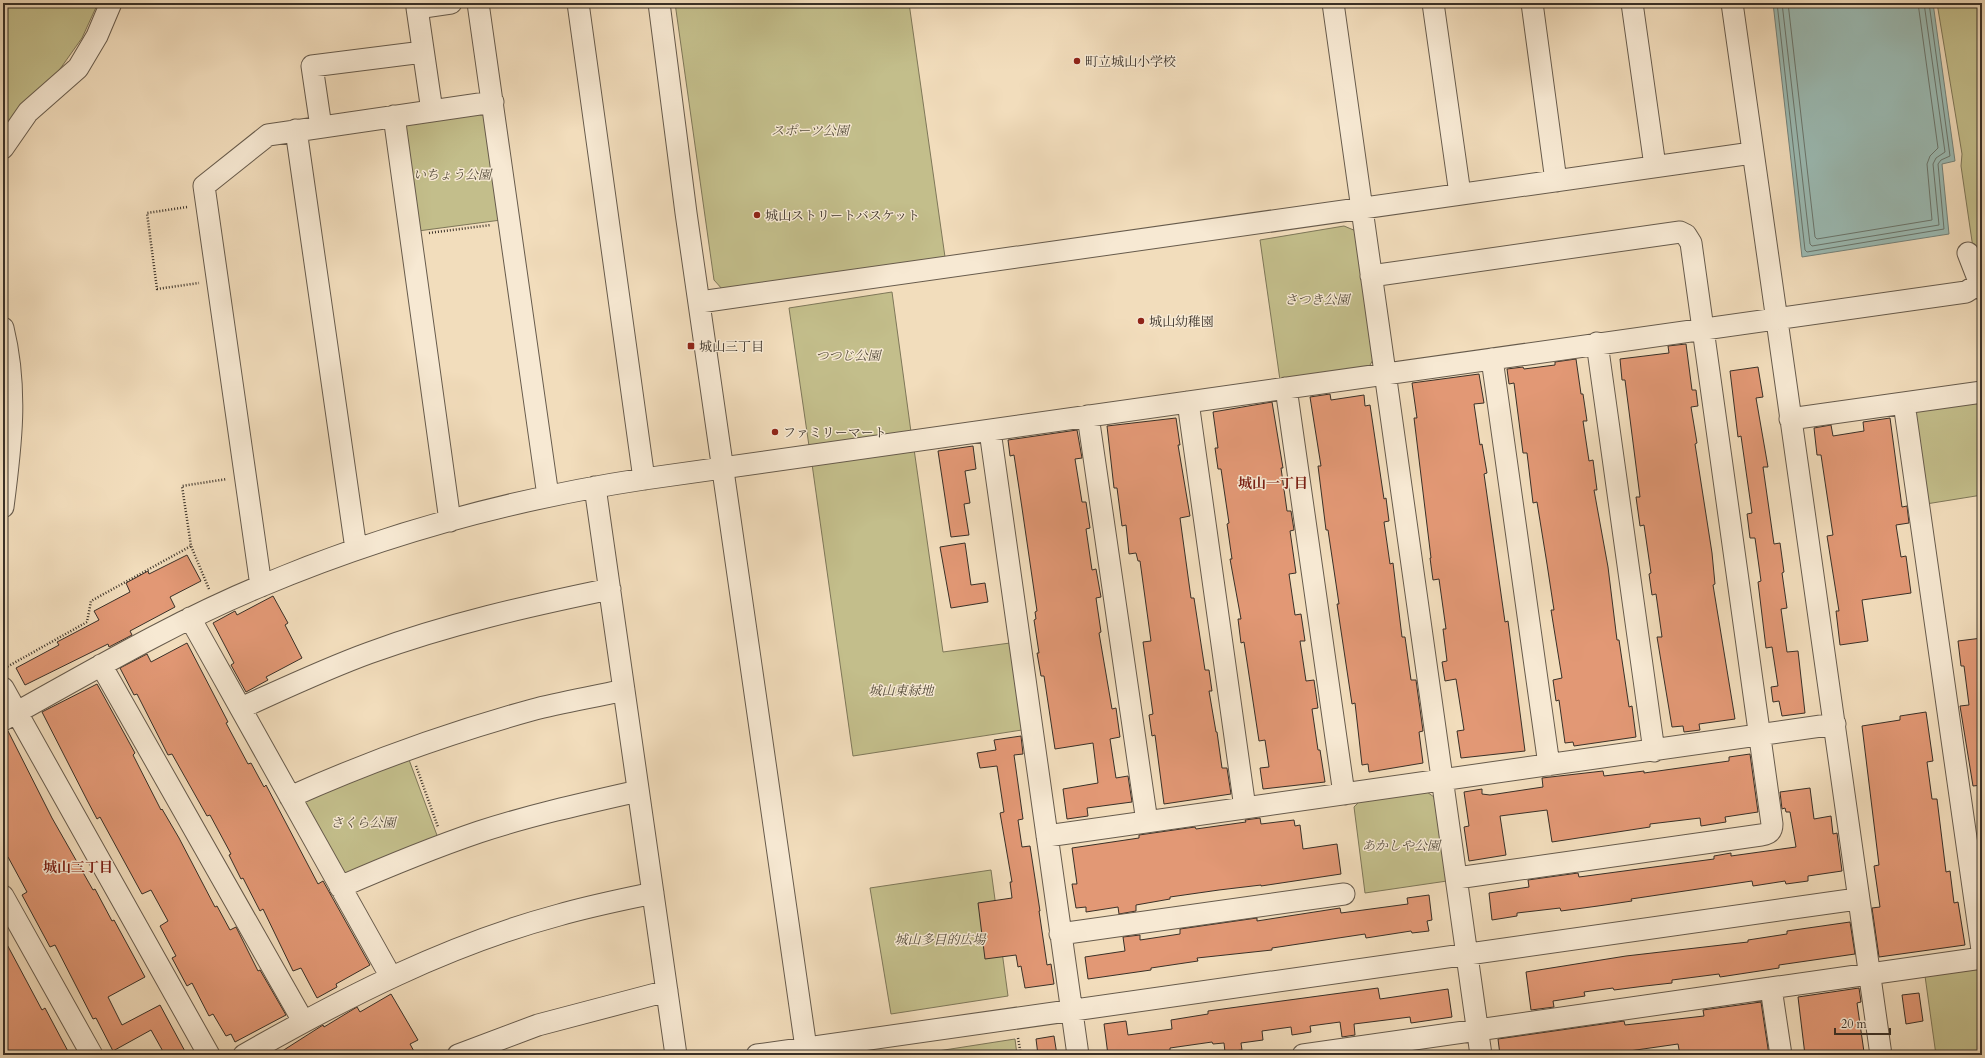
<svg xmlns="http://www.w3.org/2000/svg" width="1985" height="1058" font-family="Cardo,'Noto Serif JP',serif">
<rect width="100%" height="100%" fill="#f2ddbc"/>
<filter id="stains"><feTurbulence type="fractalNoise" baseFrequency=".005" numOctaves="4"/><feColorMatrix values="0 0 0 0 .2 0 0 0 0 .09 0 0 0 0 .02 0 0 0 .5 -.17"/></filter>
<radialGradient id="worn" r=".72"><stop offset=".6" stop-color="#630" stop-opacity="0"/><stop offset="1" stop-color="#630" stop-opacity=".3"/></radialGradient>
<path fill="#c3be8b" stroke="#7e7759" d="M 3,3 L 98,3 L 82,38 L 55,76 L 19,108 L 3,129 Z
M 675,3 L 909,3 L 945,257 L 723,290 L 714,280 Z
M 1937,3 L 1982,3 L 1982,271 L 1973,248 L 1961,166 L 1962,154 Z
M 482,113 L 484,114 L 501,220 L 418,231 L 403,128 L 406,125 Z
M 1344,226 L 1356,231 L 1374,358 L 1370,365 L 1368,367 L 1280,380 L 1260,240 Z
M 892,292 L 911,432 L 809,446 L 789,308 Z
M 1982,400 L 1982,495 L 1926,504 L 1913,416 L 1916,411 Z
M 914,449 L 943,652 L 1010,643 L 1022,730 L 853,756 L 812,464 Z
M 408,757 L 438,838 L 344,875 L 304,802 Z
M 1427,792 L 1434,797 L 1447,881 L 1365,893 L 1354,807 L 1359,802 Z
M 991,870 L 1008,996 L 891,1014 L 870,888 Z
M 1982,967 L 1982,1055 L 1936,1055 L 1925,976 Z
M 1015,1039 L 1017,1055 L 912,1055 Z"/>
<path fill="#9bbbb4" stroke="#74837c" d="M 1773,3 L 1933,3 L 1955,161 L 1942,164 L 1949,234 L 1802,257 Z"/>
<g fill="none" stroke-linecap="round" stroke-linejoin="round">
<path stroke="#6a766e" stroke-width="1" d="M 1777,3 L 1805,250 L 1807,252 L 1944,229 L 1938,164 L 1941,160 L 1950,156 L 1929,3
M 1782,3 L 1810,244 L 1812,246 L 1939,225 L 1933,164 L 1936,158 L 1945,152 L 1924,3
M 1788,3 L 1815,237 L 1817,239 L 1932,220 L 1927,164 L 1930,156 L 1938,148 L 1918,3"/>
</g>
<path fill="#e29875" stroke="#393027" d="M 1686,344 L 1692,390 L 1696,390 L 1698,406 L 1691,407 L 1697,443 L 1695,444 L 1712,553 L 1715,584 L 1713,585 L 1735,719 L 1699,724 L 1700,730 L 1684,732 L 1683,726 L 1672,727 L 1657,637 L 1662,637 L 1656,594 L 1652,595 L 1649,574 L 1651,573 L 1644,525 L 1640,526 L 1636,497 L 1640,497 L 1625,380 L 1622,380 L 1620,359 L 1669,353 L 1668,346 Z
M 1576,359 L 1581,394 L 1583,394 L 1587,421 L 1583,421 L 1589,461 L 1593,460 L 1597,490 L 1594,490 L 1608,567 L 1617,640 L 1619,640 L 1629,707 L 1632,706 L 1636,737 L 1574,746 L 1573,742 L 1565,743 L 1559,700 L 1556,701 L 1553,680 L 1562,678 L 1551,610 L 1554,610 L 1547,564 L 1537,502 L 1533,503 L 1527,453 L 1523,453 L 1514,383 L 1509,384 L 1507,369 L 1523,367 L 1524,369 L 1555,365 L 1555,362 Z
M 1758,367 L 1763,397 L 1756,398 L 1768,467 L 1763,467 L 1774,544 L 1780,543 L 1784,572 L 1782,573 L 1787,608 L 1781,609 L 1787,652 L 1798,651 L 1805,713 L 1782,716 L 1779,701 L 1773,702 L 1771,687 L 1778,686 L 1772,647 L 1766,648 L 1758,582 L 1761,581 L 1755,538 L 1750,538 L 1747,514 L 1752,513 L 1741,436 L 1738,437 L 1730,371 Z
M 1479,374 L 1484,403 L 1474,404 L 1480,445 L 1482,444 L 1487,473 L 1484,474 L 1505,622 L 1508,621 L 1525,751 L 1461,758 L 1457,731 L 1464,730 L 1456,679 L 1445,681 L 1442,662 L 1447,661 L 1443,629 L 1446,629 L 1439,579 L 1433,580 L 1430,558 L 1431,558 L 1414,418 L 1417,418 L 1412,383 Z
M 1330,394 L 1331,400 L 1364,395 L 1365,406 L 1370,405 L 1384,499 L 1386,498 L 1389,521 L 1384,522 L 1390,564 L 1393,563 L 1402,637 L 1405,637 L 1411,680 L 1416,680 L 1423,731 L 1419,732 L 1423,763 L 1369,772 L 1368,764 L 1362,765 L 1355,703 L 1352,704 L 1337,604 L 1339,604 L 1328,530 L 1326,530 L 1318,466 L 1321,466 L 1310,397 Z
M 1272,402 L 1283,468 L 1281,468 L 1287,511 L 1291,511 L 1294,530 L 1290,531 L 1296,573 L 1289,574 L 1295,615 L 1301,614 L 1305,641 L 1300,641 L 1306,681 L 1314,680 L 1318,708 L 1312,709 L 1318,750 L 1320,750 L 1325,782 L 1263,789 L 1260,768 L 1269,767 L 1265,740 L 1259,741 L 1244,642 L 1241,643 L 1238,619 L 1241,619 L 1230,559 L 1232,559 L 1227,524 L 1229,523 L 1221,469 L 1218,469 L 1215,448 L 1218,448 L 1213,412 Z
M 1176,418 L 1180,445 L 1178,445 L 1190,516 L 1180,518 L 1191,598 L 1194,598 L 1205,670 L 1209,670 L 1212,691 L 1209,691 L 1216,732 L 1217,732 L 1222,768 L 1227,768 L 1231,794 L 1164,804 L 1155,735 L 1152,736 L 1149,715 L 1153,714 L 1143,642 L 1151,641 L 1140,561 L 1138,561 L 1136,553 L 1129,554 L 1126,525 L 1122,526 L 1117,488 L 1114,488 L 1107,426 Z
M 1890,418 L 1902,507 L 1907,506 L 1909,523 L 1896,525 L 1901,557 L 1906,556 L 1911,593 L 1862,600 L 1868,641 L 1840,645 L 1836,611 L 1839,611 L 1827,536 L 1833,535 L 1821,455 L 1817,455 L 1814,428 L 1831,425 L 1833,436 L 1864,431 L 1863,422 Z
M 1077,430 L 1082,458 L 1075,459 L 1082,502 L 1086,502 L 1090,528 L 1086,529 L 1092,570 L 1096,569 L 1101,597 L 1096,598 L 1101,632 L 1099,633 L 1112,709 L 1116,708 L 1120,737 L 1110,739 L 1116,778 L 1128,776 L 1132,802 L 1087,808 L 1088,816 L 1067,819 L 1063,789 L 1098,783 L 1093,743 L 1055,749 L 1044,676 L 1041,676 L 1037,653 L 1039,653 L 1034,620 L 1036,619 L 1035,612 L 1037,611 L 1022,508 L 1014,455 L 1010,456 L 1008,440 Z
M 973,446 L 976,469 L 965,471 L 970,503 L 964,504 L 969,535 L 951,537 L 938,451 Z
M 965,543 L 971,585 L 985,583 L 988,602 L 951,608 L 940,547 Z
M 187,555 L 201,581 L 170,597 L 175,607 L 130,631 L 132,635 L 109,647 L 108,644 L 25,685 L 16,668 L 59,645 L 57,642 L 99,620 L 94,611 L 130,592 L 126,583 L 148,571 L 149,574 Z
M 273,596 L 288,623 L 285,625 L 302,658 L 266,677 L 268,680 L 246,692 L 231,665 L 234,663 L 213,623 L 235,611 L 237,615 Z
M 1982,638 L 1982,785 L 1973,786 L 1960,706 L 1969,705 L 1964,666 L 1961,666 L 1958,641 Z
M 187,643 L 228,722 L 226,723 L 248,764 L 251,763 L 264,787 L 266,785 L 318,884 L 323,881 L 370,965 L 336,984 L 337,987 L 317,998 L 301,968 L 293,971 L 263,909 L 260,911 L 243,878 L 241,879 L 229,855 L 231,854 L 210,815 L 207,816 L 172,754 L 168,755 L 137,694 L 134,695 L 120,668 L 147,654 L 151,662 Z
M 97,684 L 135,753 L 133,755 L 161,810 L 162,809 L 179,838 L 215,907 L 217,906 L 230,930 L 236,927 L 258,971 L 260,970 L 286,1015 L 235,1042 L 231,1034 L 226,1036 L 213,1014 L 209,1016 L 192,983 L 187,986 L 172,958 L 176,956 L 160,926 L 168,921 L 151,890 L 142,894 L 100,817 L 97,819 L 87,800 L 42,712 Z
M 1926,712 L 1933,761 L 1927,762 L 1932,799 L 1937,799 L 1946,872 L 1950,871 L 1954,903 L 1958,902 L 1965,945 L 1879,957 L 1872,908 L 1880,907 L 1874,866 L 1879,865 L 1862,726 L 1900,720 L 1900,716 Z
M 8,731 L 52,818 L 93,890 L 95,889 L 112,921 L 114,920 L 145,977 L 108,997 L 122,1025 L 160,1005 L 187,1055 L 165,1055 L 151,1030 L 113,1051 L 96,1018 L 93,1019 L 55,945 L 50,947 L 22,895 L 27,892 L 8,857 L 3,860 L 3,732 Z
M 1021,736 L 1023,754 L 1014,755 L 1023,819 L 1018,820 L 1022,847 L 1030,846 L 1040,911 L 1039,911 L 1047,965 L 1051,964 L 1054,984 L 1025,988 L 1021,966 L 1018,967 L 1016,955 L 985,959 L 978,903 L 1012,898 L 1010,882 L 1012,882 L 1000,813 L 1004,812 L 997,766 L 980,768 L 977,753 L 996,750 L 994,740 Z
M 1750,754 L 1758,812 L 1725,817 L 1726,822 L 1701,826 L 1700,818 L 1650,824 L 1650,827 L 1552,842 L 1547,810 L 1500,816 L 1506,855 L 1469,861 L 1464,827 L 1469,826 L 1464,792 L 1482,789 L 1482,794 L 1490,795 L 1543,787 L 1542,778 L 1603,771 L 1604,776 L 1644,771 L 1644,773 L 1729,761 L 1729,757 Z
M 1810,788 L 1814,819 L 1831,816 L 1833,834 L 1837,833 L 1842,871 L 1808,876 L 1808,881 L 1786,884 L 1785,881 L 1753,886 L 1752,881 L 1631,899 L 1632,901 L 1598,906 L 1561,911 L 1560,908 L 1517,913 L 1517,916 L 1492,920 L 1489,893 L 1529,887 L 1528,880 L 1578,873 L 1579,877 L 1714,859 L 1714,856 L 1731,853 L 1731,856 L 1796,847 L 1790,812 L 1786,812 L 1785,808 L 1782,809 L 1780,792 Z
M 1260,818 L 1261,824 L 1294,820 L 1295,826 L 1300,825 L 1303,849 L 1337,844 L 1341,874 L 1261,886 L 1261,885 L 1219,890 L 1170,897 L 1170,899 L 1136,905 L 1136,911 L 1119,914 L 1118,907 L 1086,912 L 1086,907 L 1076,908 L 1072,884 L 1077,884 L 1072,848 L 1139,838 L 1139,835 L 1195,827 L 1196,829 L 1246,822 L 1245,820 Z
M 1429,895 L 1432,920 L 1427,921 L 1429,931 L 1412,933 L 1411,931 L 1366,938 L 1365,934 L 1272,948 L 1272,950 L 1197,958 L 1198,961 L 1151,968 L 1151,970 L 1088,979 L 1085,957 L 1125,951 L 1123,937 L 1140,935 L 1140,940 L 1180,934 L 1180,929 L 1257,918 L 1257,921 L 1340,908 L 1341,913 L 1408,904 L 1407,898 Z
M 1850,922 L 1855,954 L 1779,965 L 1779,968 L 1720,977 L 1719,974 L 1672,980 L 1672,983 L 1645,986 L 1614,990 L 1613,988 L 1584,992 L 1585,996 L 1553,1001 L 1554,1007 L 1531,1010 L 1526,972 L 1626,956 L 1748,942 L 1748,940 L 1787,934 L 1787,931 Z
M 3,937 L 42,1010 L 45,1008 L 70,1055 L 3,1055 Z
M 1378,988 L 1380,999 L 1448,989 L 1452,1017 L 1411,1023 L 1410,1017 L 1354,1024 L 1355,1035 L 1342,1037 L 1340,1022 L 1310,1026 L 1311,1032 L 1292,1035 L 1291,1027 L 1262,1031 L 1263,1040 L 1241,1043 L 1242,1050 L 1225,1052 L 1224,1043 L 1213,1044 L 1212,1042 L 1170,1048 L 1170,1052 L 1150,1055 L 1108,1055 L 1104,1024 L 1126,1021 L 1128,1035 L 1172,1029 L 1171,1020 L 1208,1014 L 1208,1011 Z
M 1859,988 L 1861,1002 L 1857,1003 L 1864,1052 L 1839,1055 L 1805,1055 L 1798,997 Z
M 1919,993 L 1923,1021 L 1906,1024 L 1902,995 Z
M 391,994 L 418,1040 L 410,1044 L 416,1055 L 276,1055 L 323,1025 L 324,1027 L 357,1007 L 360,1012 Z
M 1761,1002 L 1769,1055 L 1680,1055 L 1678,1044 L 1629,1051 L 1629,1053 L 1615,1055 L 1500,1055 L 1498,1039 L 1624,1021 L 1625,1025 L 1704,1016 L 1703,1010 Z
M 1054,1036 L 1057,1055 L 1038,1055 L 1036,1039 Z"/>
<g fill="none" stroke-linecap="round" stroke-linejoin="round">
<g stroke="#675b4c" stroke-width="23">
<path id="minor" d="M 478,3 L 548,496
M 578,3 L 644,479
M 659,3 L 686,213 L 807,1055
M 1333,3 L 1481,1055
M 1433,3 L 1460,194
M 1532,3 L 1556,181
M 1632,3 L 1655,166
M 1732,3 L 1881,1055
M 432,111 L 417,8 L 451,3
M 394,116 L 450,521
M 321,127 L 312,66 L 423,52
M 296,130 L 356,549
M 3,148 L 28,112 L 78,68 L 97,36 L 111,3
M 1968,253 L 1982,289
M 1371,276 L 1680,232 L 1686,235 L 1691,243 L 1772,824 C 1772,832 1768,834 1761,835 L 1457,878
M 700,302 L 1752,153
M 3,328 C 18,389 11,446 3,507
M 1597,343 L 1654,751
M 1492,359 L 1549,765
M 1286,388 L 1344,794
M 1188,402 L 1245,808
M 1904,403 L 1982,950
M 1088,416 L 1147,822
M 1790,419 L 1982,392
M 990,431 L 1078,1055
M 595,487 L 676,1055
M 261,586 L 204,186 L 268,135 L 493,102
M 190,618 L 391,977
M 101,665 L 303,1021
M 3,688 L 209,1055
M 241,708 C 283,689 325,669 369,653 C 448,624 528,606 610,589
M 3,720 C 88,673 172,623 261,586 C 384,534 513,499 644,479 L 1966,292 L 1980,283
M 290,797 C 368,762 449,733 532,710 C 562,702 594,697 624,690
M 1047,836 L 1835,724
M 340,887 C 386,867 432,848 479,832 C 531,815 585,803 638,791
M 3,896 L 92,1055
M 1060,934 L 1344,894
M 244,1055 C 344,998 447,945 559,915 C 590,906 621,900 653,893
M 458,1055 L 538,1025 L 667,991
M 757,1055 L 1857,899
M 1303,1055 L 1771,988
M 1781,1055 L 1771,988 L 1982,958"/>
</g>
<path stroke="#393027" stroke-width="2.5" stroke-dasharray="1 2" stroke-linecap="butt" d="M 187,207 L 147,213 L 157,289 L 199,283
M 429,233 L 491,225
M 209,589 L 191,546 L 182,486 L 227,479
M 5,668 L 87,622 L 91,601 L 191,546
M 416,766 L 438,827
M 1018,1038 L 1021,1055"/>
<use href="#minor" stroke="#f7e9d3" stroke-width="21"/>
</g>
<g fill="#8f2418" stroke="#f7e9d3" stroke-width="1.5">
<circle cx="1077" cy="61" r="4"/>
<circle cx="757" cy="215" r="4"/>
<circle cx="1141" cy="321" r="4"/>
<rect x="687" y="342" width="8" height="8" rx="2"/>
<circle cx="775" cy="432" r="4"/>
</g>
<g text-anchor="middle" stroke-width="3" stroke-linejoin="round" paint-order="stroke">
<g font-size="13" fill="#393027" stroke="#f7e9d3" text-anchor="start">
<text x="1085" y="66">町立城山小学校</text>
<text x="765" y="220">城山ストリートバスケット</text>
<text x="1149" y="326">城山幼稚園</text>
<text x="699" y="351">城山三丁目</text>
<text x="783" y="437">ファミリーマート</text>
</g>
<g font-size="13" font-style="italic" fill="#554c3b" stroke="#f7e9d3">
<text x="810" y="135">スポーツ公園</text>
<text x="452" y="179">いちょう公園</text>
<text x="1317" y="304">さつき公園</text>
<text x="848" y="360">つつじ公園</text>
<text x="901" y="695">城山東緑地</text>
<text x="363" y="827">さくら公園</text>
<text x="1401" y="850">あかしや公園</text>
<text x="940" y="944">城山多目的広場</text>
</g>
<g font-size="14" font-weight="bold" fill="#7a1f14" stroke="#f7e9d3">
<text x="1273" y="488">城山一丁目</text>
<text x="78" y="872">城山三丁目</text>
</g>
</g>
<rect width="1985" height="1058" fill="none" stroke="#f2ddbc" stroke-width="16"/>
<rect x="4" y="4" width="1977" height="1050" fill="none" stroke="#393027" stroke-width="2"/>
<rect x="8" y="8" width="1969" height="1042" fill="none" stroke="#393027"/>
<path d="M1835 1028v6h55v-6" fill="none" stroke="#393027" stroke-width="2"/>
<text x="1841" y="1028" font-size="12" fill="#393027" stroke="#f7e9d3" stroke-width="3" paint-order="stroke">20 m</text>
<rect width="100%" height="100%" filter="url(#stains)"/>
<rect width="100%" height="100%" fill="url(#worn)"/>
</svg>
